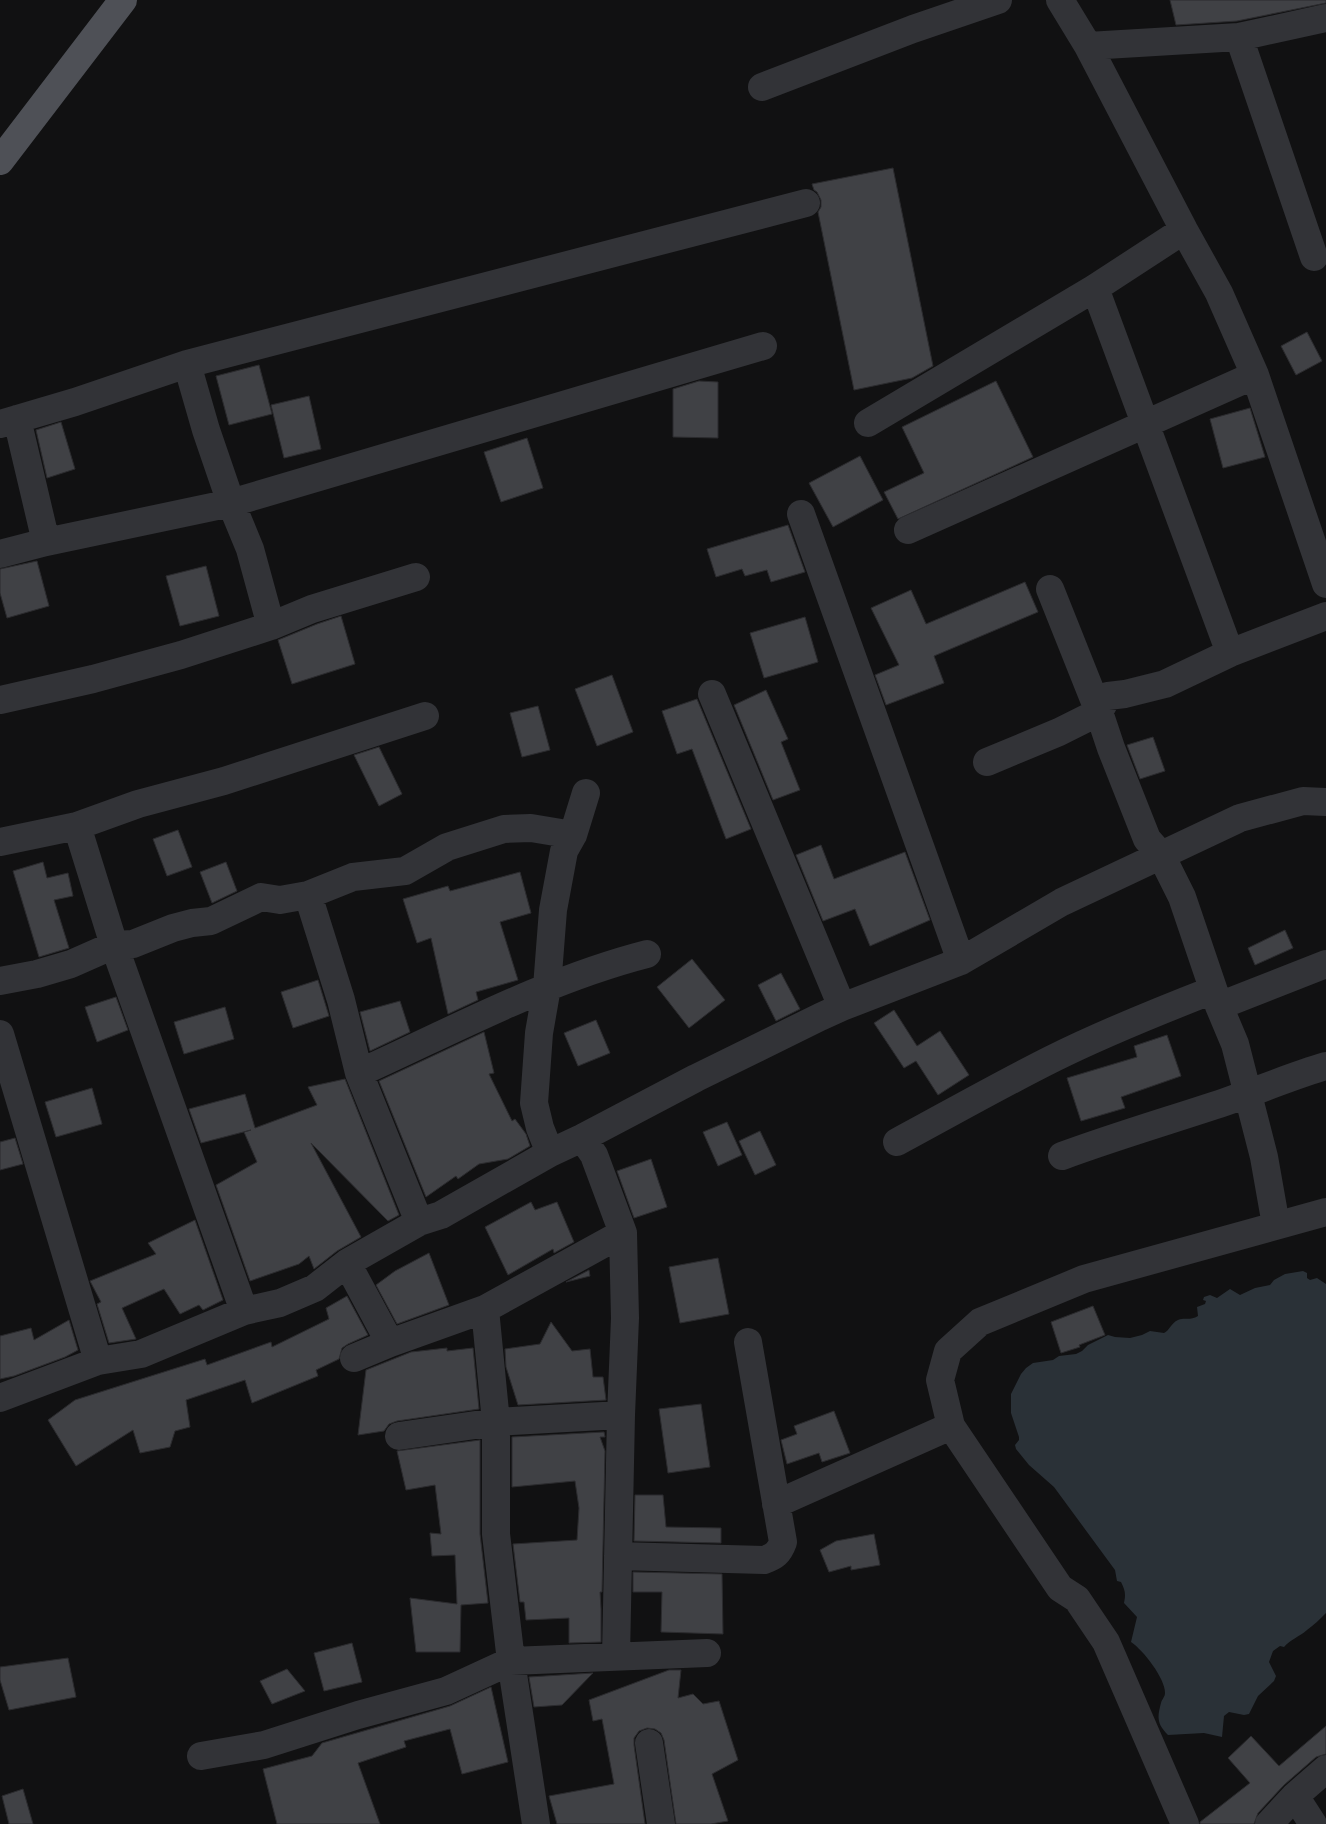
<svg xmlns="http://www.w3.org/2000/svg" width="1326" height="1824" font-family="'Varela Round',sans-serif">
<rect width="100%" height="100%" fill="#111112"/>
<path fill="#2a3137" d="M 1303,1271 L 1307,1273 L 1307,1278 L 1310,1280 L 1317,1278 L 1326,1284 L 1326,1613 C 1320,1619 1314,1625 1307,1630 C 1299,1637 1291,1639 1284,1647 L 1280,1646 L 1273,1651 L 1269,1662 L 1276,1676 L 1274,1681 L 1258,1696 L 1249,1714 L 1244,1715 L 1229,1712 L 1224,1716 L 1222,1737 L 1204,1733 L 1168,1735 C 1157,1724 1157,1718 1161,1703 C 1162,1699 1165,1697 1165,1693 C 1165,1678 1143,1650 1131,1642 L 1137,1617 L 1124,1603 C 1126,1594 1125,1590 1121,1582 L 1117,1581 L 1115,1570 L 1054,1487 L 1029,1465 L 1016,1449 L 1015,1445 L 1019,1440 L 1019,1437 L 1011,1413 L 1011,1394 L 1021,1374 L 1026,1368 L 1033,1363 L 1053,1360 L 1059,1356 L 1076,1354 L 1082,1351 L 1088,1345 L 1108,1335 L 1115,1337 L 1130,1338 L 1142,1335 L 1150,1331 L 1164,1333 C 1170,1330 1171,1323 1178,1320 C 1185,1317 1190,1321 1198,1316 L 1197,1307 L 1205,1304 L 1206,1301 L 1203,1300 L 1204,1297 L 1210,1295 L 1217,1298 L 1230,1289 L 1240,1295 L 1255,1288 L 1270,1285 L 1274,1280 L 1285,1274 Z"/>
<path fill="#404145" stroke="#2b2b2e" d="M 1170,0 L 1326,0 L 1326,3 L 1237,21 L 1176,25 Z
M 893,168 L 933,366 L 912,378 L 854,390 L 818,212 L 821,207 L 821,200 L 817,192 L 814,190 L 812,184 Z
M 1307,332 L 1322,361 L 1296,375 L 1281,346 Z
M 259,365 L 272,414 L 229,425 L 216,376 Z
M 699,381 L 718,382 L 718,438 L 673,437 L 673,389 Z
M 996,381 L 1033,457 L 898,519 L 884,492 L 924,473 L 902,427 Z
M 309,396 L 321,449 L 284,458 L 271,405 Z
M 1250,408 L 1265,457 L 1223,468 L 1210,419 Z
M 61,422 L 75,469 L 47,478 L 36,430 Z
M 527,438 L 543,488 L 501,502 L 484,452 Z
M 860,456 L 883,500 L 833,527 L 809,483 Z
M 788,525 L 805,572 L 771,582 L 767,570 L 745,576 L 742,569 L 716,577 L 707,549 Z
M 37,561 L 49,606 L 7,618 L 0,593 L 0,569 Z
M 206,566 L 219,616 L 180,626 L 166,576 Z
M 1025,582 L 1038,612 L 934,656 L 944,683 L 886,705 L 875,675 L 899,665 L 871,608 L 911,590 L 926,624 Z
M 341,616 L 355,664 L 292,684 L 278,640 L 317,624 Z
M 805,617 L 818,662 L 764,678 L 750,633 Z
M 612,675 L 633,732 L 597,746 L 575,689 Z
M 766,690 L 788,739 L 781,742 L 800,790 L 773,800 L 734,705 Z
M 697,699 L 751,829 L 726,839 L 692,749 L 677,754 L 662,711 Z
M 538,706 L 550,750 L 522,757 L 510,713 Z
M 1153,737 L 1165,771 L 1140,779 L 1127,745 Z
M 379,747 L 402,794 L 379,806 L 354,755 Z
M 178,830 L 192,867 L 167,876 L 153,839 Z
M 821,845 L 834,879 L 905,852 L 930,920 L 870,946 L 855,909 L 823,921 L 796,855 Z
M 43,862 L 47,878 L 68,873 L 73,896 L 54,900 L 69,948 L 39,957 L 13,871 Z
M 226,862 L 237,891 L 212,903 L 200,872 Z
M 520,872 L 531,913 L 500,922 L 518,980 L 476,992 L 478,1000 L 448,1014 L 431,938 L 417,943 L 403,899 L 448,886 L 450,891 Z
M 1285,930 L 1293,948 L 1255,965 L 1248,948 Z
M 692,959 L 725,1000 L 689,1028 L 657,987 Z
M 781,973 L 800,1009 L 776,1021 L 758,985 Z
M 318,980 L 329,1016 L 293,1028 L 281,992 Z
M 116,997 L 128,1030 L 97,1042 L 85,1007 Z
M 400,1001 L 410,1032 L 370,1051 L 360,1012 Z
M 225,1007 L 234,1039 L 184,1054 L 174,1022 Z
M 894,1010 L 917,1046 L 940,1031 L 969,1075 L 938,1095 L 916,1061 L 904,1068 L 874,1023 Z
M 596,1020 L 610,1053 L 578,1066 L 564,1033 Z
M 484,1032 L 494,1073 L 489,1074 L 512,1121 L 515,1119 L 526,1134 L 530,1146 L 508,1159 L 479,1164 L 458,1179 L 456,1176 L 426,1197 L 379,1081 Z
M 1167,1035 L 1181,1076 L 1121,1097 L 1125,1108 L 1081,1121 L 1067,1078 L 1137,1057 L 1134,1046 Z
M 345,1079 L 399,1215 L 388,1221 L 311,1143 L 361,1237 L 337,1251 L 314,1269 L 309,1256 L 299,1264 L 250,1281 L 216,1185 L 257,1162 L 244,1132 L 251,1130 L 201,1143 L 189,1109 L 245,1094 L 255,1128 L 317,1105 L 308,1087 Z
M 92,1088 L 102,1124 L 56,1137 L 45,1102 Z
M 727,1122 L 742,1155 L 718,1166 L 703,1132 Z
M 760,1131 L 776,1165 L 755,1175 L 739,1141 Z
M 15,1138 L 23,1164 L 0,1170 L 0,1142 Z
M 651,1159 L 667,1207 L 634,1218 L 617,1171 Z
M 531,1202 L 535,1210 L 557,1202 L 574,1242 L 554,1253 L 553,1249 L 508,1275 L 485,1227 Z
M 195,1220 L 223,1300 L 203,1310 L 199,1305 L 180,1314 L 164,1289 L 122,1308 L 136,1339 L 109,1343 L 97,1304 L 101,1302 L 90,1281 L 156,1254 L 148,1243 Z
M 429,1253 L 449,1305 L 397,1324 L 376,1285 L 395,1271 Z
M 718,1258 L 729,1314 L 680,1323 L 669,1267 Z
M 589,1270 L 590,1276 L 566,1282 Z
M 347,1296 L 368,1335 L 348,1344 L 342,1348 L 339,1359 L 316,1370 L 318,1376 L 252,1403 L 245,1380 L 186,1400 L 190,1427 L 175,1431 L 170,1447 L 140,1453 L 133,1430 L 76,1466 L 48,1420 L 75,1400 L 205,1359 L 207,1365 L 271,1342 L 272,1347 L 329,1319 L 326,1308 Z
M 1093,1306 L 1105,1335 L 1079,1345 L 1080,1347 L 1061,1353 L 1051,1322 Z
M 69,1320 L 78,1350 L 65,1357 L 14,1376 L 0,1379 L 0,1336 L 31,1328 L 34,1340 Z
M 551,1322 L 572,1351 L 590,1349 L 593,1377 L 603,1377 L 606,1400 L 518,1405 L 506,1367 L 505,1349 L 540,1344 Z
M 447,1348 L 447,1351 L 473,1348 L 479,1409 L 397,1421 L 389,1424 L 384,1431 L 358,1435 L 366,1370 L 411,1352 Z
M 701,1404 L 710,1467 L 668,1473 L 659,1409 Z
M 834,1411 L 850,1453 L 822,1462 L 819,1453 L 787,1464 L 781,1440 L 797,1434 L 794,1426 Z
M 604,1432 L 605,1437 L 600,1437 L 605,1451 L 602,1592 L 600,1592 L 601,1609 L 601,1642 L 569,1643 L 569,1618 L 526,1620 L 524,1602 L 520,1602 L 513,1544 L 577,1540 L 579,1508 L 575,1481 L 512,1487 L 512,1437 Z
M 480,1440 L 480,1534 L 488,1603 L 461,1605 L 460,1652 L 416,1652 L 410,1598 L 457,1604 L 455,1555 L 432,1556 L 430,1533 L 441,1534 L 435,1485 L 406,1490 L 397,1451 Z
M 635,1495 L 663,1495 L 666,1527 L 721,1528 L 721,1543 L 634,1541 Z
M 874,1534 L 880,1565 L 851,1570 L 851,1566 L 829,1572 L 820,1550 L 836,1541 Z
M 633,1572 L 722,1574 L 723,1634 L 661,1632 L 662,1592 L 633,1592 Z
M 352,1643 L 362,1682 L 324,1691 L 314,1653 Z
M 68,1658 L 76,1697 L 9,1710 L 0,1680 L 0,1667 Z
M 287,1669 L 305,1691 L 272,1704 L 260,1681 Z
M 669,1670 L 681,1670 L 678,1698 L 693,1694 L 703,1704 L 719,1701 L 738,1760 L 712,1774 L 728,1821 L 711,1824 L 676,1824 L 664,1740 L 661,1733 L 655,1729 L 647,1728 L 639,1731 L 634,1738 L 634,1745 L 645,1824 L 557,1824 L 549,1796 L 614,1784 L 602,1719 L 593,1721 L 589,1700 Z
M 593,1673 L 562,1705 L 534,1707 L 529,1677 Z
M 491,1687 L 508,1762 L 462,1774 L 450,1729 L 404,1741 L 406,1747 L 358,1763 L 380,1824 L 277,1824 L 263,1769 L 312,1756 L 322,1743 L 450,1706 Z
M 1326,1726 L 1326,1754 L 1316,1757 L 1284,1785 L 1258,1813 L 1254,1824 L 1200,1824 L 1200,1822 L 1250,1783 L 1228,1758 L 1251,1736 L 1279,1766 Z
M 23,1789 L 33,1824 L 9,1824 L 2,1796 Z"/>
<g fill="none" stroke-linecap="round" stroke-linejoin="round">
<path stroke="#323337" stroke-width="28" d="M 1060,0 L 1088,46 L 1184,230 L 1219,293 L 1255,375 L 1326,584
M 1239,37 L 1314,257
M 1088,46 L 1239,37 L 1326,18
M 762,87 L 913,29 L 998,0
M 1095,288 L 1230,653
M 187,364 L 206,430 L 231,503 L 250,549 L 271,626
M 17,419 L 46,542
M 868,423 L 1095,288 L 1184,230
M 0,424 L 75,402 L 187,364 L 806,203
M 801,514 L 961,961
M 908,530 L 1255,375
M 0,554 L 46,542 L 231,503 L 763,346
M 1050,589 L 1099,712 L 1111,748 L 1147,839 L 1161,855 L 1182,897 L 1219,1006 L 1235,1044 L 1264,1157 L 1276,1225
M 712,694 L 842,1007
M 0,700 L 93,679 L 181,655 L 271,626 L 312,609 L 416,577
M 987,762 L 1059,732 L 1099,712 L 1108,696 L 1125,694 L 1165,684 L 1230,653 L 1326,616
M 77,826 L 114,945 L 244,1311
M 0,842 L 77,826 L 138,804 L 224,781 L 425,716
M 308,895 L 341,1000 L 359,1073 L 419,1222
M 0,981 L 37,974 L 71,964 L 114,945 L 133,944 L 173,928 L 192,923 L 211,921 L 261,897 L 280,900 L 308,895 L 353,877 L 405,871 L 447,847 L 504,829 L 531,828 L 573,835
M 1219,1006 L 1326,964
M 0,1034 L 98,1361
M 359,1073 C 454,1030 546,980 647,954
M 582,1138 L 594,1155 L 623,1233 L 625,1318 L 621,1415 L 616,1656
M 897,1142 C 949,1114 1000,1085 1052,1059 C 1104,1033 1159,1011 1213,990
M 550,1153 L 540,1128 L 534,1103 L 539,1033 L 547,987 L 553,910 L 564,851 L 573,835 L 586,793
M 1062,1156 C 1116,1136 1171,1120 1225,1102 C 1259,1090 1292,1076 1326,1066
M 347,1263 L 390,1343
M 485,1309 L 496,1422 L 496,1534 L 511,1661 L 536,1824
M 354,1358 L 390,1343 L 485,1309 L 623,1233
M 0,1398 L 98,1361 L 141,1354 L 244,1311 L 280,1303 L 315,1288 L 347,1263 L 419,1222 L 441,1215 L 550,1153 L 582,1138 L 696,1078 L 820,1017 L 842,1007 L 961,961 L 1062,902 L 1240,818 L 1303,801 L 1326,802
M 399,1436 L 496,1422 L 621,1415
M 776,1504 L 951,1426
M 618,1556 L 764,1560 C 775,1556 779,1553 783,1542 L 748,1342
M 649,1743 L 661,1824
M 201,1756 L 264,1745 L 358,1715 L 446,1691 L 511,1661 L 707,1653
M 1295,1796 L 1313,1824
M 1185,1824 L 1106,1642 L 1077,1599 L 1060,1588 L 951,1426 L 940,1380 L 948,1351 L 980,1322 L 1084,1279 L 1326,1212
M 1269,1824 L 1295,1796 L 1326,1769"/>
<path stroke="#4e5056" stroke-width="28" d="M 0,161 L 123,0"/>
</g>
</svg>
